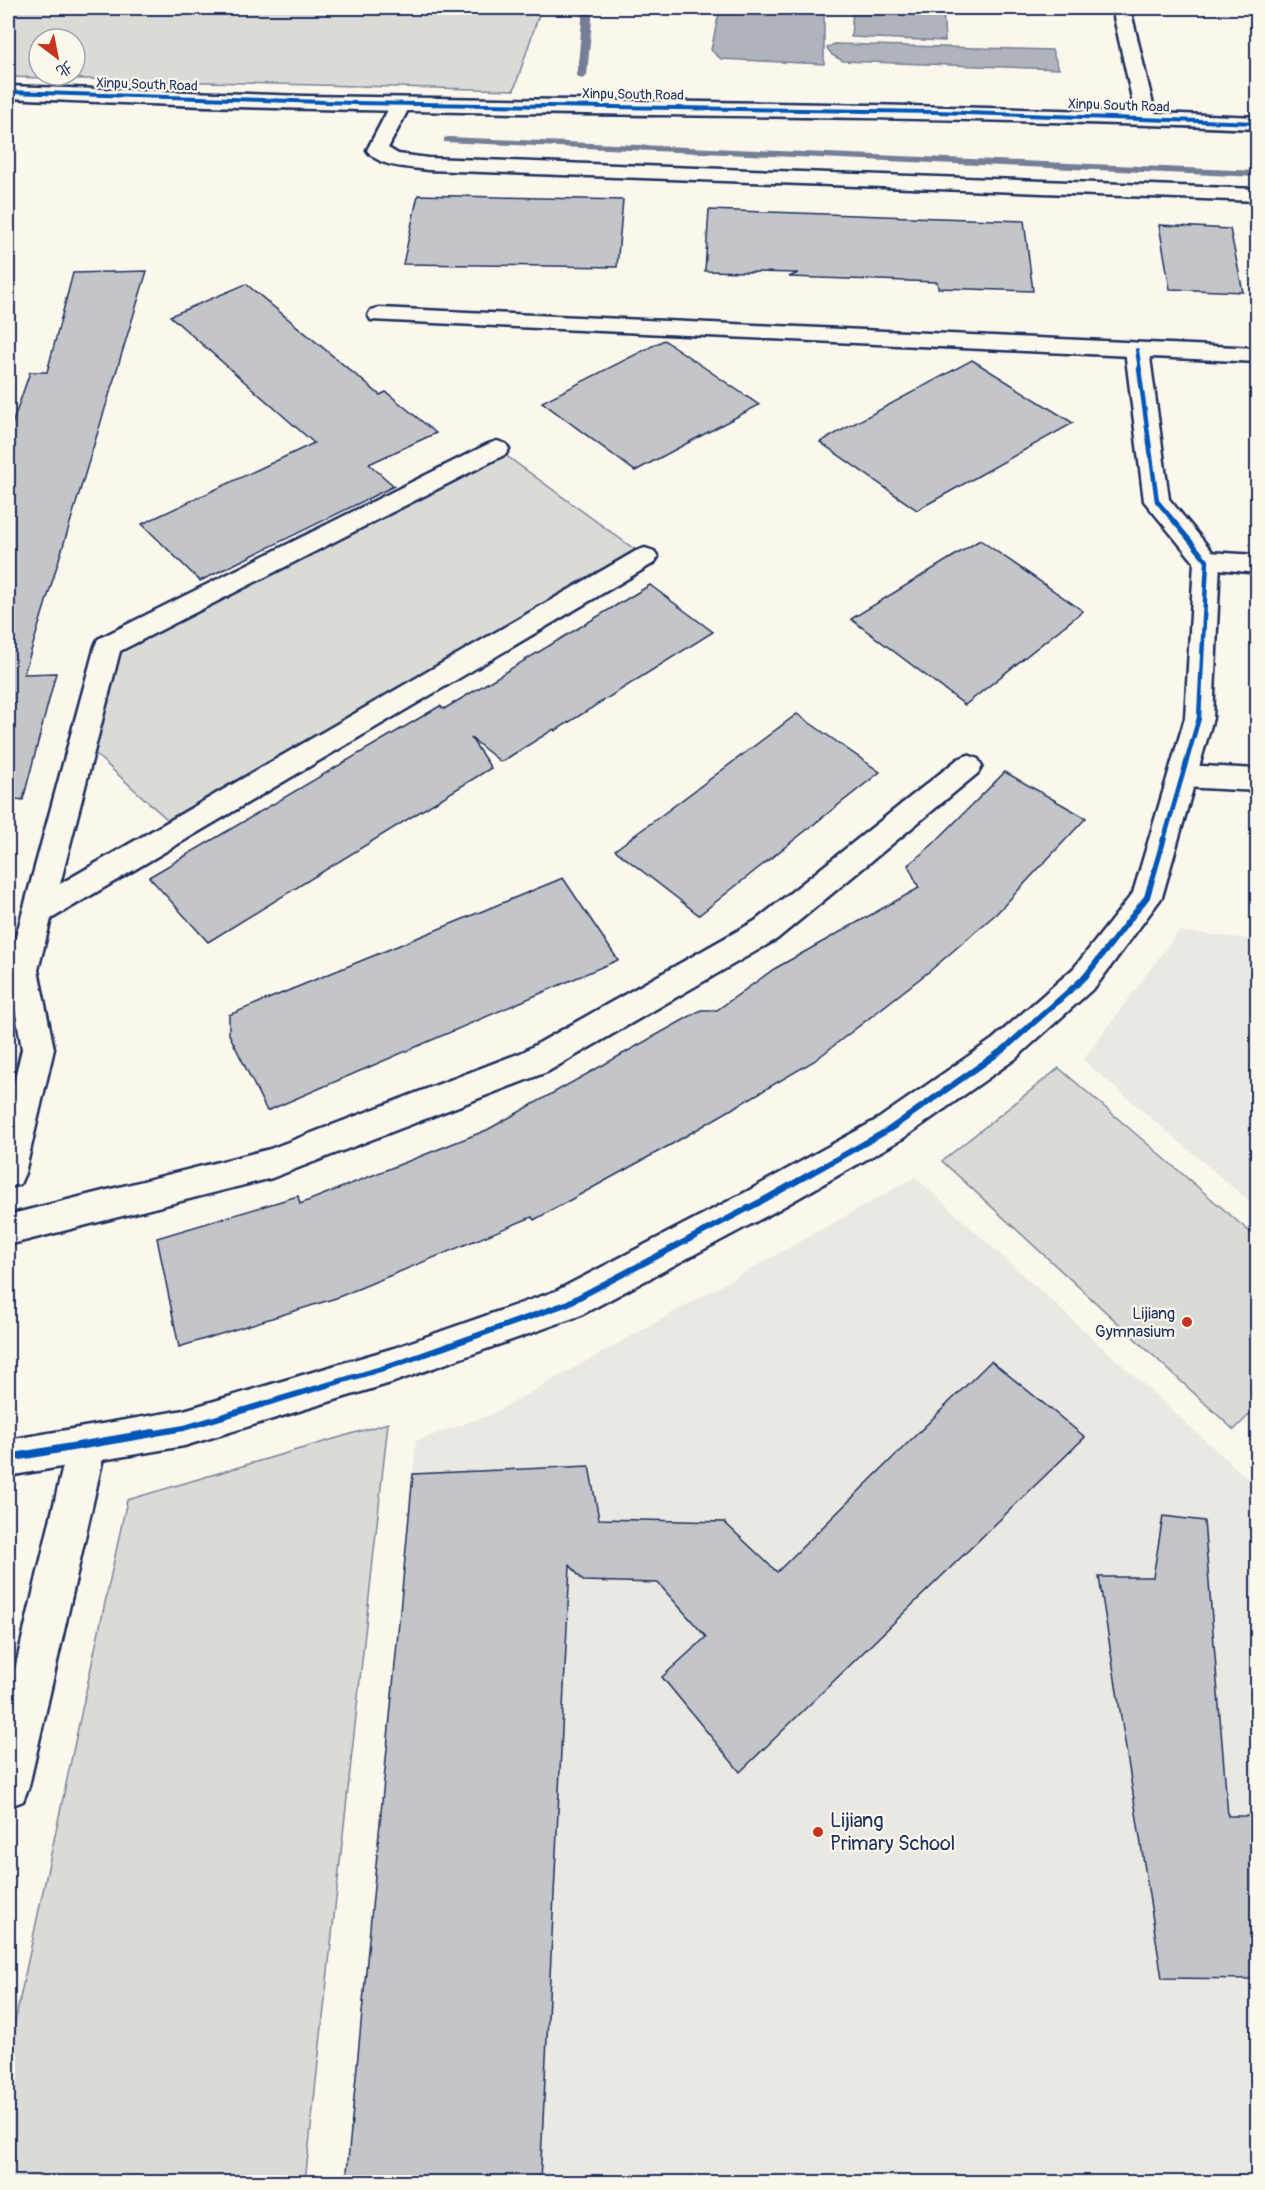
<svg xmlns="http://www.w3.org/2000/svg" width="1265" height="2190" font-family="Pangolin,'LXGW WenKai TC',sans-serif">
<rect width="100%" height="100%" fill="#fbf7ec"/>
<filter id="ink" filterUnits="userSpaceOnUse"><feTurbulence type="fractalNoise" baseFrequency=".0167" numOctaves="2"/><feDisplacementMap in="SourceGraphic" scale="12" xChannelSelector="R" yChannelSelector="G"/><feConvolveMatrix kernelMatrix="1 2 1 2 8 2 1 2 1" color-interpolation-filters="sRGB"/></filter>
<g filter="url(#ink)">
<path fill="#eae8e2" d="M 1179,931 L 1257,940 L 1257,1208 L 1083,1060 Z
M 915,1177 L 1250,1481 L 1257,1474 L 1257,2182 L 346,2182 L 416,1441 L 492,1414 Z"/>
<path fill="#dadad7" stroke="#7a849a" stroke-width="1.5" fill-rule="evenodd" d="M 8,8 L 541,8 L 514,90 L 8,77 ZM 39,39 L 75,39 L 75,75 L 39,75 Z
M 497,449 L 645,557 L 179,830 L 82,742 L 108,646 Z
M 1059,1068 L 1257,1238 L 1257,1407 L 1234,1430 L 942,1161 Z
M 388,1423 L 305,2182 L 8,2182 L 8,2054 L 127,1500 Z"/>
<path fill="#afb3bb" stroke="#747e96" stroke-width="1.5" d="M 720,8 L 824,8 L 824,64 L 721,59 L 711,50 Z
M 853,8 L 943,8 L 945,41 L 851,37 Z
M 834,44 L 1052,50 L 1059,69 L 843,61 L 832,55 L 827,48 Z"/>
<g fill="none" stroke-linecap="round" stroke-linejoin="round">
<path fill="#747e96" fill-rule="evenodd" d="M 583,8 L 593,8 L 587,76 L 582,79 L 577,76 Z
M 448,137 L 1258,171 L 1258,177 L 444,142 L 444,138 Z"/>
</g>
<path fill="#c3c5c9" stroke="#1b2f5e" stroke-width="1.5" d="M 418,195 L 623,200 L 617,267 L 403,264 Z
M 709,210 L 1024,221 L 1033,291 L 938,288 L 937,282 L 789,277 L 798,273 L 705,271 Z
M 1159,225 L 1230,229 L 1243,292 L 1170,289 Z
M 147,271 L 24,674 L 56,673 L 23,800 L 8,798 L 8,436 L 30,372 L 47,372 L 73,273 Z
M 246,284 L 380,395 L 386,392 L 436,433 L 369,464 L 394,486 L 200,581 L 142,524 L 314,443 L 170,316 Z
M 664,340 L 759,405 L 635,471 L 542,402 Z
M 972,360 L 1073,423 L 917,510 L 820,442 Z
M 980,540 L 1083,611 L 965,705 L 851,619 Z
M 650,585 L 713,632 L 555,731 L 554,729 L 501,762 L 471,738 L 491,768 L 208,942 L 149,877 L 440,706 L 444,709 Z
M 797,714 L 880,772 L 699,915 L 615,850 Z
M 1005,772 L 1086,818 L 997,913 L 931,970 L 814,1061 L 672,1144 L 534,1220 L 532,1217 L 336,1298 L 179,1347 L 157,1238 L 298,1196 L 300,1204 L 487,1130 L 701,1010 L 717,1010 L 774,969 L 919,888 L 908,865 L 932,845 Z
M 563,878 L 618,960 L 267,1111 L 229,1034 L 229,1015 Z
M 991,1361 L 1085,1437 L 740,1772 L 662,1677 L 706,1637 L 658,1583 L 583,1581 L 570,1565 L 540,2182 L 346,2182 L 413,1474 L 589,1466 L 599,1519 L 724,1522 L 777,1572 Z
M 1163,1516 L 1204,1521 L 1228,1816 L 1257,1816 L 1257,1979 L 1162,1978 L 1099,1577 L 1153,1577 Z"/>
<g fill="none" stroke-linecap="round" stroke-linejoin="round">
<g stroke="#1b2f5e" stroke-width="5">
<path id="service" d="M 379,308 L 1258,348 L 1258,362 L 371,320 L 368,315 L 371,310 Z
M 497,441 L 506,444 L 509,449 L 506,454 L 120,651 L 60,884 L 636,551 L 645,548 L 654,551 L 658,557 L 654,563 L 51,919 L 38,970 L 54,1049 L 25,1173 L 20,1184 L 8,1188 L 8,1107 L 22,1049 L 8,966 L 95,646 L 98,639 L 488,444 Z
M 1207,552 L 1258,555 L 1258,573 L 1198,567 L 1194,561 L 1198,555 Z
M 968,755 L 978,759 L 982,766 L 978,773 L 777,939 L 547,1072 L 272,1178 L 8,1245 L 8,1215 L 270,1149 L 523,1052 L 755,921 L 958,759 Z
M 1183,765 L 1258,769 L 1258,791 L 1183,787 L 1173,784 L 1169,776 L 1173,768 Z
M 87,1427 L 100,1432 L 106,1445 L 29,1786 L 23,1801 L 8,1807 L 8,1699 L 68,1445 L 74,1432 Z"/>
</g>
<g stroke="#1b2f5e" stroke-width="5">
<path id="minor" d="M 401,98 L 408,100 L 411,104 L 388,148 L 398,154 L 428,158 L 1258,189 L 1258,201 L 428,170 C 409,167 379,168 367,150 L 391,104 L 394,100 Z
M 1137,343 L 1145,345 L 1149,350 L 1169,499 L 1220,561 L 1213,718 L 1162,897 L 1096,986 L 1015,1059 L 902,1139 L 772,1213 L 579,1316 L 394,1382 L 184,1446 L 8,1476 L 8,1440 L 184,1410 L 394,1348 L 556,1291 L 748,1191 L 878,1119 L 993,1039 L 1074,968 L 1133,893 L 1185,718 L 1194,562 L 1144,501 L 1125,350 L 1129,345 Z"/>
</g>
<g stroke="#1b2f5e" stroke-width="5">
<path id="tertiary" d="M 1112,8 L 1130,8 L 1155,113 L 1258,117 L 1258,129 C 841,111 424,119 8,98 L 8,86 L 304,96 L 831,104 L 1135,112 Z"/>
</g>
<use href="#service" fill="#fbf7ec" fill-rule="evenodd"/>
<use href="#minor" fill="#fbf7ec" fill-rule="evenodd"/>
<use href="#tertiary" fill="#fbf7ec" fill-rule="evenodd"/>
<g stroke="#fbf7ec" stroke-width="6">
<path id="cycleway-far3" d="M 8,92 L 354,103 L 937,112 L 1258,123
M 1137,350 L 1140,370"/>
</g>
<g stroke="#fbf7ec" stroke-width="8">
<path id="cycleway-far2" d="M 1139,369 L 1157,501 L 1207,561 L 1199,718 L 1164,839"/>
</g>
<g stroke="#fbf7ec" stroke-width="10">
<path id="cycleway-far1" d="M 144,1435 L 184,1428 L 394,1365 L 566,1304 L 760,1202 L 890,1129 L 1004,1049 L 1085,977 L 1147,897 L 1164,838"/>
</g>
<g stroke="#fbf7ec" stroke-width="11">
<path id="cycleway" d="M 8,1458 L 153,1433"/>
</g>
<use href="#cycleway-far3" stroke="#0057b8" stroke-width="4"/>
<use href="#cycleway-far2" stroke="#0057b8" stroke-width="4.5"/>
<use href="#cycleway-far1" stroke="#0057b8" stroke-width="6"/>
<use href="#cycleway" stroke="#0057b8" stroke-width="8"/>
</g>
</g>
<g fill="#c8321e" stroke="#fbf7ec" stroke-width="2">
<circle cx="1187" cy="1322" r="6"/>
<circle cx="818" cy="1832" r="6"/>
</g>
<g text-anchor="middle" stroke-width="4.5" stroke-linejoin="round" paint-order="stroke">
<g font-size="14" fill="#1b2f5e" stroke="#fbf7ec">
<text transform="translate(147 84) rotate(2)" y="5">Xinpu South Road</text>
<text transform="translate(633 94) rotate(1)" y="5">Xinpu South Road</text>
<text transform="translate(1119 105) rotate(2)" y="5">Xinpu South Road</text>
</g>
<g font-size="16" fill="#1b2f5e" stroke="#fbf7ec" text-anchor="end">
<text x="1175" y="1319">Lijiang<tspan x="1175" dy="18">Gymnasium</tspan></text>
</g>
<g font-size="20" fill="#1b2f5e" stroke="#fbf7ec" text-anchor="start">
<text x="830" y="1827">Lijiang<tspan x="830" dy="23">Primary School</tspan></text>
</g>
</g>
<rect width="1265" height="2190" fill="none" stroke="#fbf7ec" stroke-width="30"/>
<rect x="15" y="15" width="1235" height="2160" fill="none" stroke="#1b2f5e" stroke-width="2" filter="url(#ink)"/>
<g transform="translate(57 57) rotate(148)"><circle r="28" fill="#fbf7ec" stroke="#a1a7b3" stroke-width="1.5"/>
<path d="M0-4.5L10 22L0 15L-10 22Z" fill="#c8321e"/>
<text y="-9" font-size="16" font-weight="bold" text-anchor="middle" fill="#1b2f5e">北</text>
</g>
</svg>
